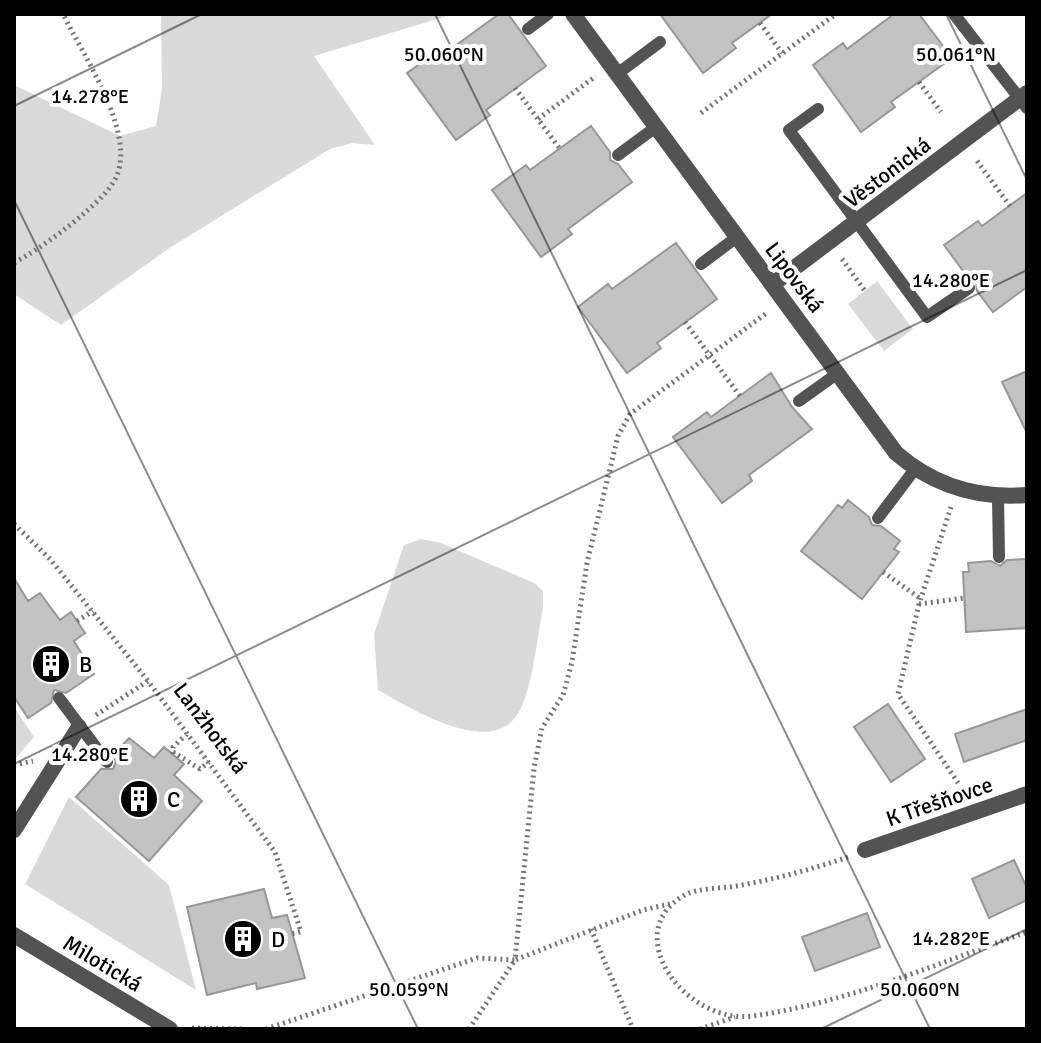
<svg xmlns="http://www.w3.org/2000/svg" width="1041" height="1043" font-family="Signika,sans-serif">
<rect width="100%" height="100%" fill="#fff"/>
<path fill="#dadada" d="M 161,14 L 454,14 L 314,56 L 375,145 L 352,143 L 330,149 L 171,247 L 61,325 L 14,294 L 14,85 L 120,136 L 156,126 L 162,89 Z
M 877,281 L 913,329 L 884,351 L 848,304 Z
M 421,539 L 441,543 L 534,583 L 543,591 L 543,608 C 537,637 533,685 520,710 C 494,761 412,709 378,690 L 374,634 L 404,545 Z
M 14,707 L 34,737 L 14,760 Z
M 69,797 L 169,885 L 196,990 L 25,884 Z"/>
<path fill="#c3c3c3" stroke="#979797" stroke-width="2" d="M 499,14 L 508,14 L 546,66 L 486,110 L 490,115 L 456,140 L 407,73 L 438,51 L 441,56 Z
M 660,14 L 772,14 L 732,43 L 736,48 L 703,73 Z
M 894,14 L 919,14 L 952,58 L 891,102 L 895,107 L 861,132 L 813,65 L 843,43 L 847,49 Z
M 591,126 L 610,152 L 610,160 L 618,164 L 632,182 L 568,229 L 572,234 L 541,257 L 492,190 L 526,165 L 530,170 Z
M 1027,193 L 1027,287 L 993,312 L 977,291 L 976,282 L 969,279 L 944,245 L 978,221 L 982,226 Z
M 676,243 L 717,299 L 657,343 L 661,348 L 627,373 L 578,307 L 608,284 L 612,289 Z
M 1027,371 L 1027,433 L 1002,382 Z
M 771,373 L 792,407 L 812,429 L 749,475 L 752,481 L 722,503 L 673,437 L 707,412 L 711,417 Z
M 848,500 L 869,517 L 872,525 L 881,526 L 900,541 L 894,549 L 899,552 L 862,599 L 801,551 L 838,505 L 842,508 Z
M 1027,559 L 1027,628 L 966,632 L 963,572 L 969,572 L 968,563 L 991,561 L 1000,566 L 1007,560 Z
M 14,578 L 28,601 L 40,593 L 60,620 L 71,612 L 85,633 L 74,641 L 94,674 L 66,693 L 54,690 L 51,703 L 28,718 L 14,697 Z
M 888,704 L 925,759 L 891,782 L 854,727 Z
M 1027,709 L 1027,740 L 964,762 L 955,734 Z
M 129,738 L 154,758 L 164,747 L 184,764 L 174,775 L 202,801 L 149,861 L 76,797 L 101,769 L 113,769 L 116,762 L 113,755 Z
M 1014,860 L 1027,888 L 1027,900 L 989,918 L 972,879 Z
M 264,889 L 272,918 L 287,915 L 305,978 L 257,989 L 256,983 L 207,995 L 187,907 Z
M 867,913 L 880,947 L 815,971 L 802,937 Z"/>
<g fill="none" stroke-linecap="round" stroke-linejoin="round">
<path stroke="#757575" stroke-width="5" stroke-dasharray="2 4" stroke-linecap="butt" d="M 760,23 L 782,53
M 919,82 L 941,112
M 515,88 L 560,149
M 701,113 L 836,14
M 538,119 L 596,76
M 977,161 L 1010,206
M 842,259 L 865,291
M 14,263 C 39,249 58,235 80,217 C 93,205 110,192 117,175 C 135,131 83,55 63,14
M 685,322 L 740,396
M 951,507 L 919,604 L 898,694 L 965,793
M 14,524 L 50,559 L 148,681
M 883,572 L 921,599
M 919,604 L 965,598
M 77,621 L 93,611
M 96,715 L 148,681 L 275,852 L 301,932 L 291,934
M 173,752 L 200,769 L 209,762
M 173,754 L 173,747 L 188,733
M 14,765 L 33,761
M 848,857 C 813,869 779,878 742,885 C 725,889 697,887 683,896 C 619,934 686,1025 753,1016 C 846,1003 939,963 1027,932
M 591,929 L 633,1029
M 192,1028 L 243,1029
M 266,1029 L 477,958 L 515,960 L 534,768 L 542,728 L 563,695 L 572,662 L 587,563 L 618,436 L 630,414 L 768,312
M 469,1029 L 515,960 L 643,910 L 674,903
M 700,1029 L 735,1017"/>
<path stroke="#535353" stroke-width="12" d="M 954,14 L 1027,108
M 528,29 L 548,14
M 617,74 L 660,42
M 818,109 L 789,130 L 927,317 L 969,288
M 618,155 L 656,127
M 701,264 L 737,237
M 799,401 L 838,373
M 998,497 L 999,557
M 878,518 L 915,469
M 59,698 L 107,762"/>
<path stroke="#535353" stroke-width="16" d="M 573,14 L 896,453 C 934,486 978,499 1027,495
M 773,284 L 1027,93
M 14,830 L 79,727
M 865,850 L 1027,794
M 14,935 L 170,1029"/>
</g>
<path fill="none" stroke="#000" stroke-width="2" stroke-opacity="0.45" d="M 435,14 L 930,1029M 946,14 L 1027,180M 14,106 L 202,14M 14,200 L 418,1029M 14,764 L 1027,270M 821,1029 L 1027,929"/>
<defs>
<g id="building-disc" transform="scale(2)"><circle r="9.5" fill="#000" stroke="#fff"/><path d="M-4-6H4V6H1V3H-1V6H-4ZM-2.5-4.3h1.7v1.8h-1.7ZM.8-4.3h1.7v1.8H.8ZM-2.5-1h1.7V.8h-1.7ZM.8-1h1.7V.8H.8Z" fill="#fff"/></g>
</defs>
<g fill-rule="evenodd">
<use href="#building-disc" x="51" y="664"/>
<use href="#building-disc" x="139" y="799"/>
<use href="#building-disc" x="243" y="939"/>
</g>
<g text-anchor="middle" stroke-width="8" stroke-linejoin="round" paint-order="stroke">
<g font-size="22" fill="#000" stroke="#fff">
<text transform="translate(887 172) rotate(-37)" y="8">Věstonická</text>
<text transform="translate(795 277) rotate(53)" y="8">Lipovská</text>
<text transform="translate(211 728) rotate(53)" y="8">Lanžhotská</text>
<text transform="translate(939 801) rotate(-19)" y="8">K Třešňovce</text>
<text transform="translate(103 963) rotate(31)" y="8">Milotická</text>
</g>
<g font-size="22" fill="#000" stroke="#fff" text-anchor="start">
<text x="79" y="672">B</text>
<text x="167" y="807">C</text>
<text x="271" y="947">D</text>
</g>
</g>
<g font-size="20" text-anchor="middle" fill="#000" stroke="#fff" stroke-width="8" stroke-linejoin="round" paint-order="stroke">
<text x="444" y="61">50.060°N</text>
<text x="956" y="61">50.061°N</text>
<text x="90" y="103">14.278°E</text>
<text x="951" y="287">14.280°E</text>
<text x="90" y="761">14.280°E</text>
<text x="951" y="945">14.282°E</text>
<text x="409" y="996">50.059°N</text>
<text x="920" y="996">50.060°N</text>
</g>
<rect width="1041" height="1043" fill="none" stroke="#000000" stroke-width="32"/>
</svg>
